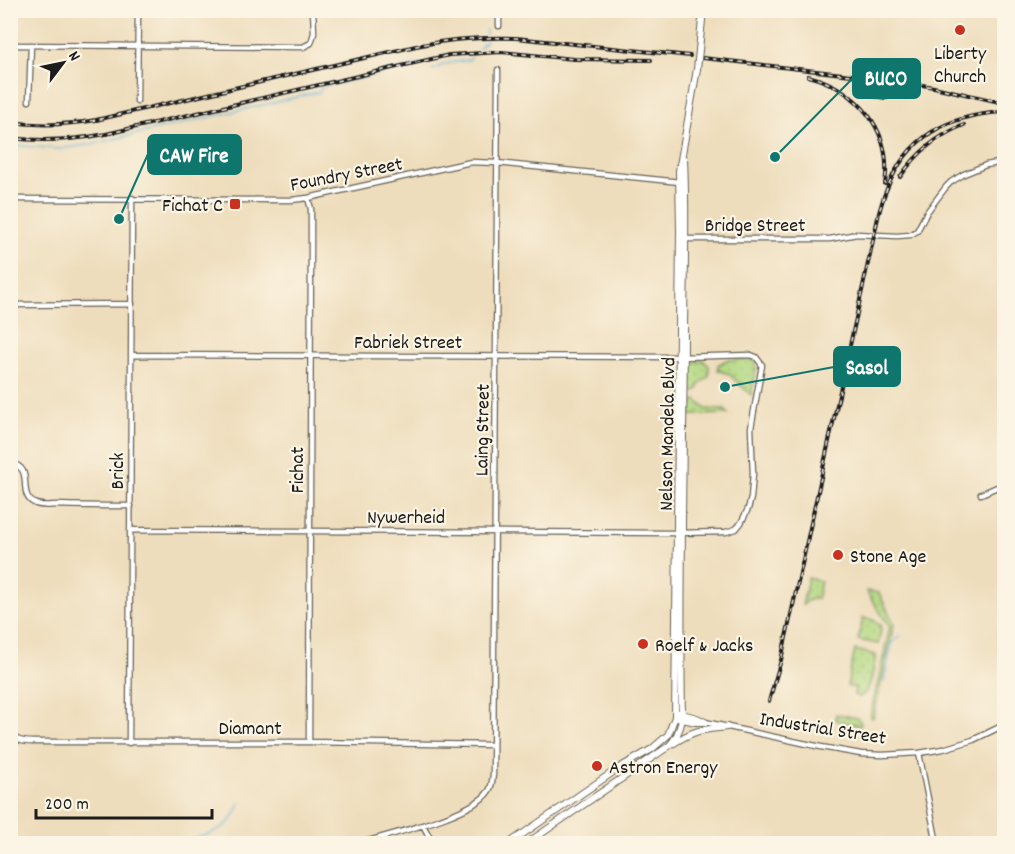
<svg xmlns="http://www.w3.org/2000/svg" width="1015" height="854" font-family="Dekko,sans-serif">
<defs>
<pattern id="green-dots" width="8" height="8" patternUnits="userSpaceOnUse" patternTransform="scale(1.5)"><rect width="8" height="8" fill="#b3d881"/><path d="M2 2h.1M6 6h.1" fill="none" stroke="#99b96f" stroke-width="1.8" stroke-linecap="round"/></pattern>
</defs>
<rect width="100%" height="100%" fill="#fcf5e5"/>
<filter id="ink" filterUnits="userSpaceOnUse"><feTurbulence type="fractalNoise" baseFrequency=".0167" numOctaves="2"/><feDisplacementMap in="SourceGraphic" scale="12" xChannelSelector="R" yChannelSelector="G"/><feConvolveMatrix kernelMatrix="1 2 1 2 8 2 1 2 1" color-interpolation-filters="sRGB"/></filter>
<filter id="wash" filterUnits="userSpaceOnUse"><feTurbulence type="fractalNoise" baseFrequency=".008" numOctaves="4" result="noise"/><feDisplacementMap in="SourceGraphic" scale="24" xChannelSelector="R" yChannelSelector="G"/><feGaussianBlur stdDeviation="1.35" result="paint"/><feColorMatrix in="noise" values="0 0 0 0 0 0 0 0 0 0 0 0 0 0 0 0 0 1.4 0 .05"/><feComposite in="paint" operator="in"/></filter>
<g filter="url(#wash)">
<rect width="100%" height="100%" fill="#eeddbc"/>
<path fill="url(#green-dots)" stroke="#687a4e" stroke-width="1.5" d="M 748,359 L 756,362 L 756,369 L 751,395 L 729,374 L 718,370 L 718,365 L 726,360 Z
M 703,360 L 709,366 L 709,376 L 698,386 L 699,388 L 695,392 L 694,392 L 690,389 C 690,375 685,362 703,360 Z
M 696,400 L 706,409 L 725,410 L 728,414 L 690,415 L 690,404 Z
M 808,578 L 821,581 L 817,599 C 810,599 806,600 802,606 Z
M 866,591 L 879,593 L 894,624 L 873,718 L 870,717 L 890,627 Z
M 863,618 L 873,620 L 880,625 L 881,630 L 878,644 L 858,640 Z
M 855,650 L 876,655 C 873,668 872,691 860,697 L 854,695 L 856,688 L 847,686 Z
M 836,714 L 857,718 L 861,723 L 860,726 L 835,720 Z"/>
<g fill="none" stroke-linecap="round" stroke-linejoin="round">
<path stroke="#56add3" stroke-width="1.5" d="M 486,30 L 486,35
M 479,49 L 486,40
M 432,69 L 434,70 L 444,64 L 469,60 L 472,57
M 10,145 L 59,149 L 88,145 L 319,92 L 322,87 L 422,64
M 881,682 L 884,681 L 892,642 L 901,636
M 177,844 C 203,836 233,832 240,802"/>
</g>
</g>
<g filter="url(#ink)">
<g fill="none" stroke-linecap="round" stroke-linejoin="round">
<g stroke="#666054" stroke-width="7">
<path id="minor" d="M 499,10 L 499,26
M 10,45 L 303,47 L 311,43 L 314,33 L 313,10
M 29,101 L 31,45
M 137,101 L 138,10
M 308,198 L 311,209 L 311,243 L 309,742
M 10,199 L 291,200 L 308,198 L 471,162 L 497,163 L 680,182
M 682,239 L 830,239 L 857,234 L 897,236 L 910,235 L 917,231 L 927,212 L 946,187 L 951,182 L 964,174 L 986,165 L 1004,162
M 10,305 L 132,304
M 10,463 C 36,468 16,493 34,503 C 40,507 50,505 57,505 C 81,506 106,506 131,506
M 981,494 L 1004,484
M 131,530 L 676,533 L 726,532 L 736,529 L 741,523 L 748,509 L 751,498 L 753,474 L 751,428 L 762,365 L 756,357 L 751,355 L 679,357 L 131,355
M 705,722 L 821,747 L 861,754 L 882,755 L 919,753 L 943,749 L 973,740 L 1004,725
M 10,733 C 16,741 24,742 33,742 L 309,742 L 493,745
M 129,743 L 132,198
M 919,753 L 937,844
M 423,825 L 433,844
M 358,844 C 387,835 473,815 488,792 C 492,788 492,780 493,775 L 498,70"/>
</g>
<g stroke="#666054" stroke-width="8">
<path id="tertiary" d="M 699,50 L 703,10
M 678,713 L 697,718 L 705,722
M 678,718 L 696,722 L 703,722
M 674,743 C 696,729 702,730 727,727
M 508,844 L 619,768 L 652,749 L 668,735 L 675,717 L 680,232 L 679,171 L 697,69
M 526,844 L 669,746 C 677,738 680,730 682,719 C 680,593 683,467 684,341 C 684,281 687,220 684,159"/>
</g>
<use href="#minor" stroke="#fff" stroke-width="4.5"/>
<use href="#tertiary" stroke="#fff" stroke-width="6"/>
<g stroke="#1c1c1c" stroke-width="4">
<path id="rail" d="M 703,58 L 886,79 L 934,87 L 1004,103
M 808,76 C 858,89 893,131 885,184
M 873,89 L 888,91 L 890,95 L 886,98 L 873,96 L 870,93 Z
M 10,122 C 39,126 67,125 96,120 L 416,46 C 449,39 482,37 516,38 L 690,56
M 10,138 C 43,142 74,140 106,134 L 449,55 L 501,52 L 574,59 L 651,60
M 900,177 C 916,154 938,135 964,125
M 769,701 L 781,660 L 879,213 C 881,206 883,198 886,191 C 907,136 948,115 1004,112"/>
</g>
<use href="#rail" stroke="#fcf5e5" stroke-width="1.5" stroke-dasharray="4.5" stroke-linecap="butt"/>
<g stroke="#666054" stroke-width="8" stroke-linecap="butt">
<path id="tertiary-bridge" d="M 697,69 L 699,50"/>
</g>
<use href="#tertiary-bridge" stroke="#fff" stroke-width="6"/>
</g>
</g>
<g fill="#c8321e" stroke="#fcf5e5" stroke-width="2">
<circle cx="960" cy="30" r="6"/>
<rect x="229" y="198" width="12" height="12" rx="3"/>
<circle cx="838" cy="555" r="6"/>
<circle cx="643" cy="644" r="6"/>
<circle cx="597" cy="766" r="6"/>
</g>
<g text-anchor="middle" stroke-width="4.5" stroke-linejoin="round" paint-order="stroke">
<g font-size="20" fill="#1c1c1c" stroke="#fcf5e5" text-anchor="start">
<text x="960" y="59" text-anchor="middle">Liberty<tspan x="960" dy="23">Church</tspan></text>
<text x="223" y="211" text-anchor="end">Fichat C</text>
<text x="850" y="562">Stone Age</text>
<text x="655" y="651">Roelf &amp; Jacks</text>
<text x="609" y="773">Astron Energy</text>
</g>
<g font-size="20" fill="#1c1c1c" stroke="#fcf5e5">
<text transform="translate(346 173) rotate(-11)" y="7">Foundry Street</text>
<text x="755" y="231">Bridge Street</text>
<text x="408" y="348">Fabriek Street</text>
<text transform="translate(481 430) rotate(-89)" y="7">Laing Street</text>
<text transform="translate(666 434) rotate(-89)" y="7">Nelson Mandela Blvd</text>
<text transform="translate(296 470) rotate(-90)" y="7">Fichat</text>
<text transform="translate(116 471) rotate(-90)" y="7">Brick</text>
<text x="406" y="523">Nywerheid</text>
<text x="250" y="734">Diamant</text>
<text transform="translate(823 727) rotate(9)" y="7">Industrial Street</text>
</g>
</g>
<path fill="none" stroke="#0f766e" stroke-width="2" d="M775 157L853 78M119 219L148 154M725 387L834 367"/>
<g fill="#0f766e" stroke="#fcf5e5" stroke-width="2">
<circle cx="775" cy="157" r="6"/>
<circle cx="119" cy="219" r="6"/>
<circle cx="725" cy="387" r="6"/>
</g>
<g fill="#0f766e" stroke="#0f766e" stroke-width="2">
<rect x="853" y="59" width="67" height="39" rx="6"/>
<rect x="148" y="135" width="93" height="39" rx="6"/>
<rect x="834" y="347" width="66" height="39" rx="6"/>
</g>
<g font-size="21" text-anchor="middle" font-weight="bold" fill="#fff">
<text x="886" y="85">BUCO</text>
<text x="194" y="162">CAW Fire</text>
<text x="867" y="374">Sasol</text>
</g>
<rect width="1015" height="854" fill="none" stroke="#fcf5e5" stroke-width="36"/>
<g transform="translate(63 63) rotate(58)" stroke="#fcf5e5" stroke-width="4.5" paint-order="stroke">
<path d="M0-4.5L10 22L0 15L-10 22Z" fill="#1c1c1c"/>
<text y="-9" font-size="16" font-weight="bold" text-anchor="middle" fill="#1c1c1c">N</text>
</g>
<path d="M36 809v9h176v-9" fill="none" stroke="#1c1c1c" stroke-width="3"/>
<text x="45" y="809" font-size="18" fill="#1c1c1c" stroke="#fcf5e5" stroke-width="4.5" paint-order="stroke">200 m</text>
</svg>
